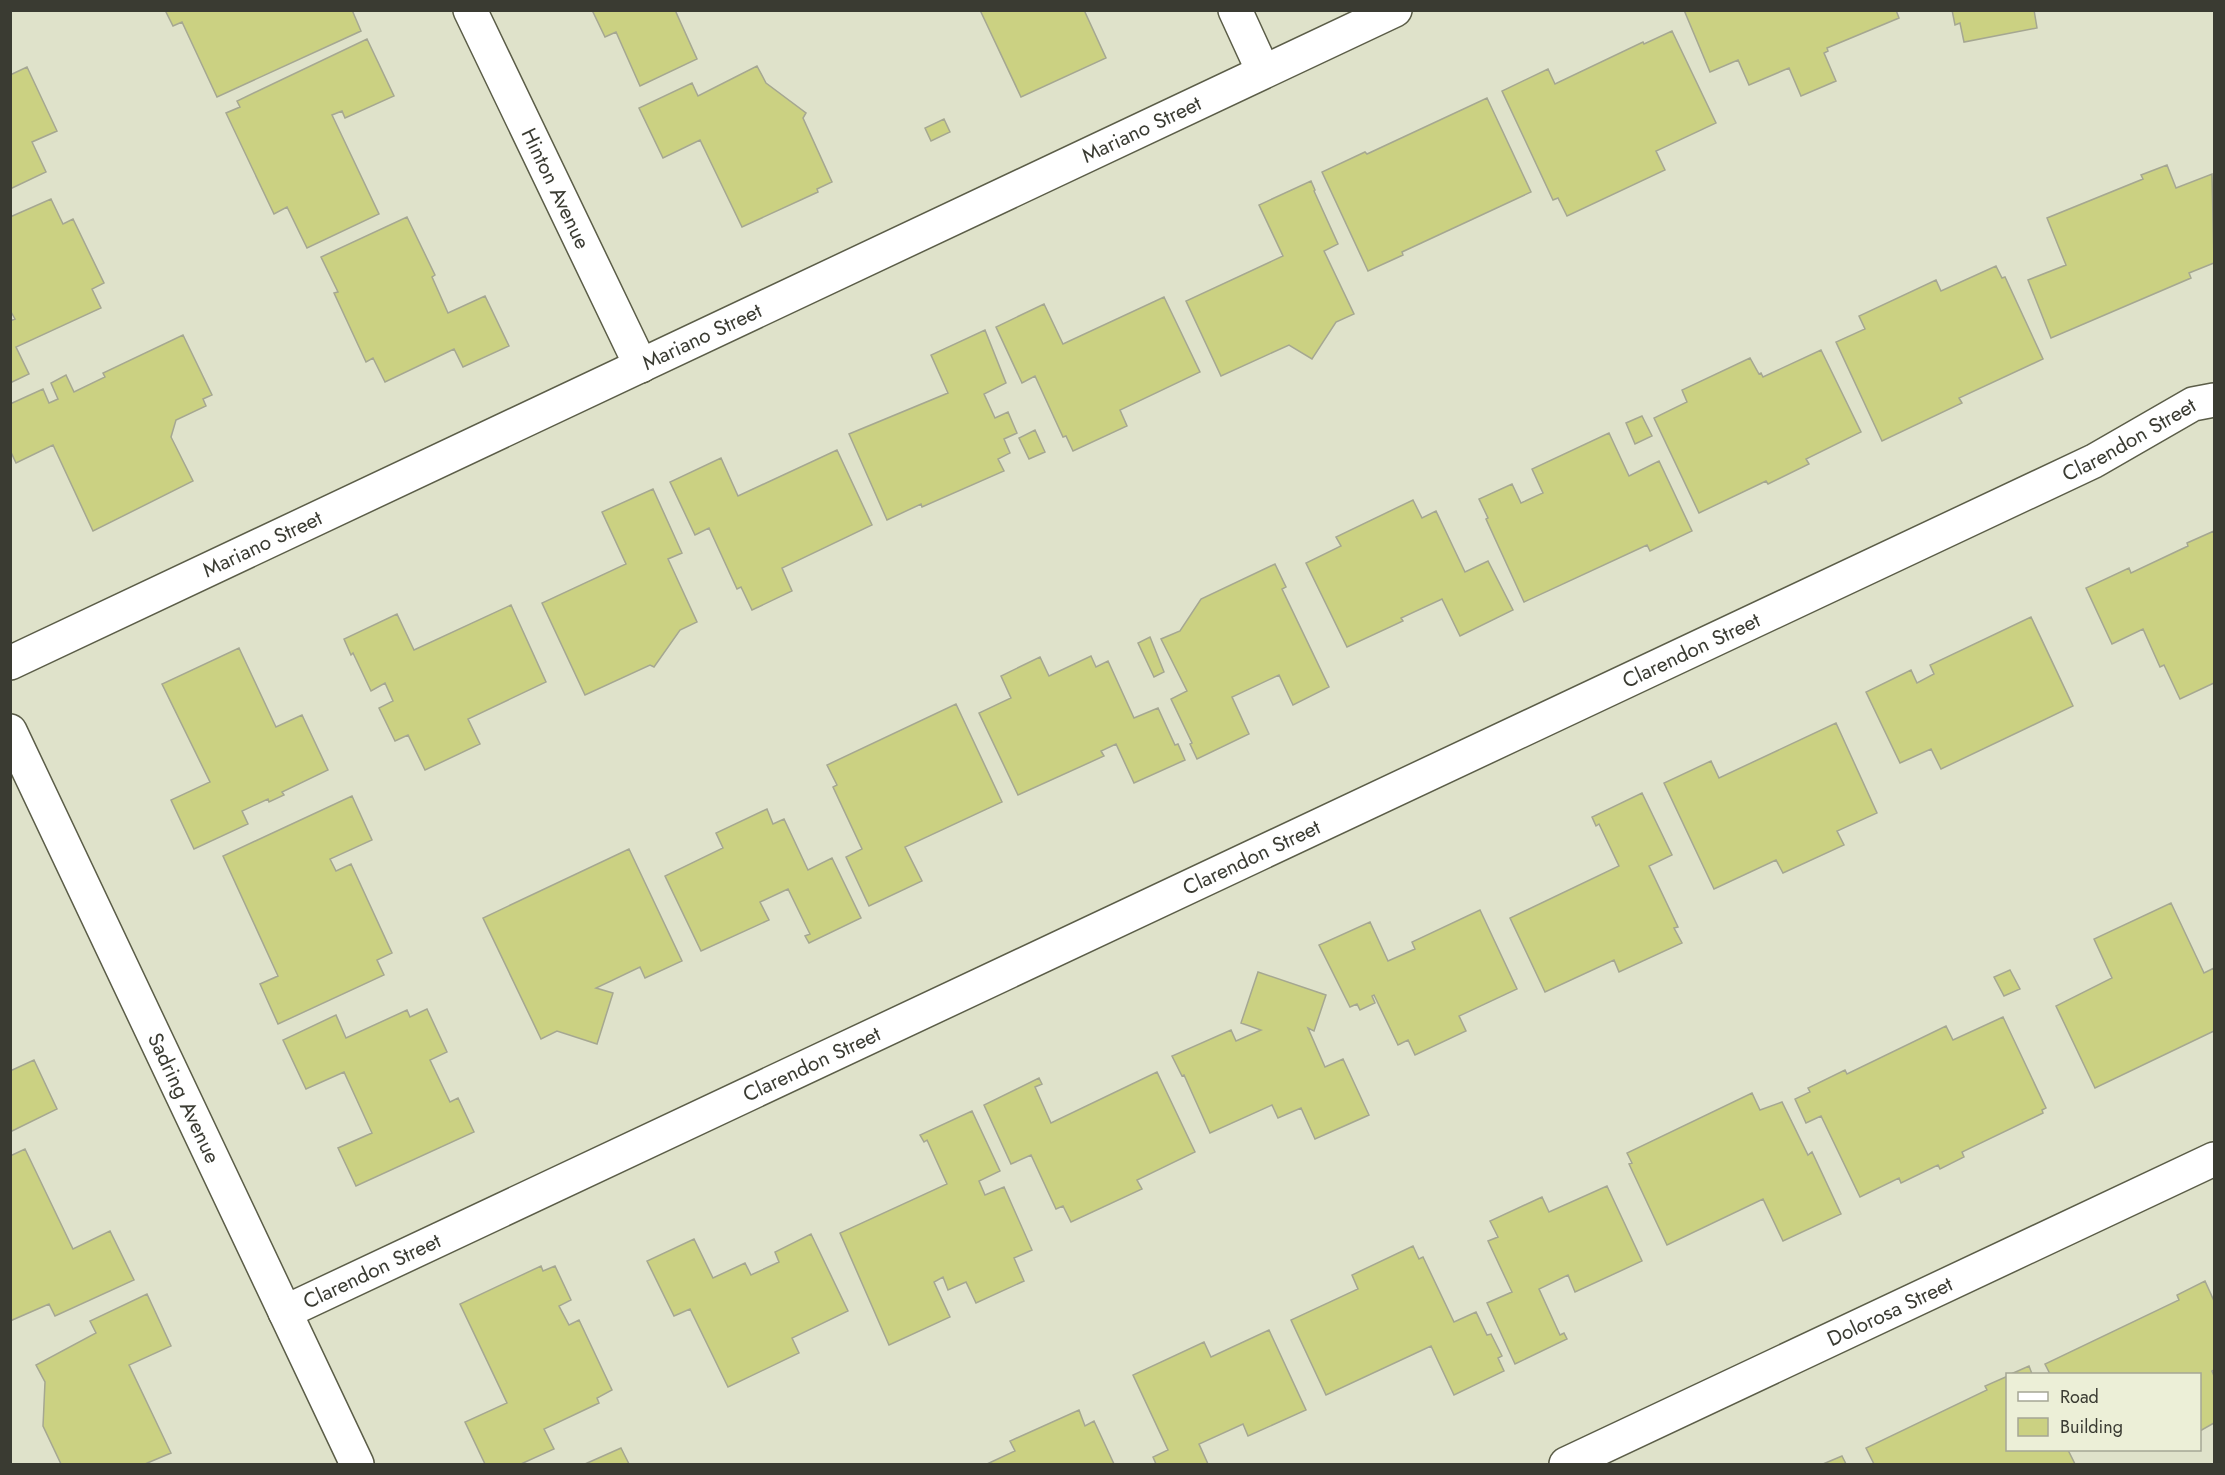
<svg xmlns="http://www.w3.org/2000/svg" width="2225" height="1475" font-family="Jost,sans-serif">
<rect width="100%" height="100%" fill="#dfe2ca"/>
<path fill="#cbd182" stroke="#a5a791" stroke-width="1.5" d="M 165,10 L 352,10 L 361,31 L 217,97 L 182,22 L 173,26 Z
M 592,10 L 675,10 L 697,59 L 640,86 L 616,32 L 605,37 Z
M 980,10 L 1084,10 L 1106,58 L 1021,97 Z
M 1684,10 L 1896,10 L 1899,18 L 1827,48 L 1828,51 L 1824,53 L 1836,81 L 1801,96 L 1789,68 L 1749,85 L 1738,60 L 1710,72 Z
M 1952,10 L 2034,10 L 2037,28 L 1964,42 L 1960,23 L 1955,25 Z
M 1672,31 L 1716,123 L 1656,151 L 1665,170 L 1567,216 L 1558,198 L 1553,200 L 1502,91 L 1548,69 L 1555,84 L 1643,42 L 1644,44 Z
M 367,39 L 394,96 L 345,118 L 342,111 L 332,115 L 379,214 L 307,248 L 287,207 L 274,214 L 226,113 L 240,107 L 237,101 Z
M 757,66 L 766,83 L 806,113 L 803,118 L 832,182 L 817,189 L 818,192 L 742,227 L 700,140 L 663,158 L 639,108 L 692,83 L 698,96 Z
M 27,67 L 57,131 L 32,142 L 46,172 L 10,189 L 10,75 Z
M 1487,98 L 1531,192 L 1402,252 L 1403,255 L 1368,271 L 1322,172 L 1365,152 L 1367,154 Z
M 944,119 L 950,132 L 931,141 L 925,128 Z
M 2167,165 L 2176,188 L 2212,174 L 2214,263 L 2189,273 L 2191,278 L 2051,338 L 2028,280 L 2066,265 L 2047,218 L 2143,179 L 2141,175 Z
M 1311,181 L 1315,190 L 1314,191 L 1338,244 L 1324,251 L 1354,314 L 1336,322 L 1312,359 L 1289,345 L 1221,376 L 1186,301 L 1283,256 L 1259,205 Z
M 51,199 L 63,224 L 73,219 L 104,283 L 92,289 L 101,308 L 16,347 L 29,374 L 10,383 L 10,321 L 15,319 L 10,310 L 10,217 Z
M 407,217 L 435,275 L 432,277 L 448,313 L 485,296 L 509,346 L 463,367 L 454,349 L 385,382 L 373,358 L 366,362 L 334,293 L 338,292 L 321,257 Z
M 1996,266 L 2002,278 L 2005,277 L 2043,359 L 1959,398 L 1962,403 L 1882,441 L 1836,342 L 1865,329 L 1859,316 L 1936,280 L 1941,291 Z
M 1164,297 L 1200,372 L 1120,410 L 1127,426 L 1073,451 L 1066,436 L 1063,437 L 1035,376 L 1022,383 L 996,327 L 1044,304 L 1063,344 Z
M 985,330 L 1006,383 L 984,394 L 995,418 L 1008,412 L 1017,433 L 1004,439 L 1010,453 L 998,459 L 1004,471 L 922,507 L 921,504 L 887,520 L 849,434 L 948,393 L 931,355 Z
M 183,335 L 212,395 L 203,399 L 206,406 L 176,420 L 171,437 L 193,481 L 93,531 L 53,445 L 16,463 L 10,450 L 10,404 L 43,389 L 49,403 L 58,399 L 51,383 L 66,375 L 74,392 L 105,377 L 103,373 Z
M 1821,350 L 1861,432 L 1806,459 L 1809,464 L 1768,484 L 1766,481 L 1699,513 L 1654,418 L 1687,402 L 1682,390 L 1750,358 L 1759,374 L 1761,373 L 1763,377 Z
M 1642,416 L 1652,436 L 1635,444 L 1626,423 Z
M 1035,430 L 1045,452 L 1029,459 L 1019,438 Z
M 1609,433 L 1629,476 L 1659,461 L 1692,531 L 1650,551 L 1647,545 L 1524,602 L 1486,519 L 1488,518 L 1479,499 L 1512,484 L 1521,503 L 1543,493 L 1532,469 Z
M 837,450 L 872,525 L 782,568 L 792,591 L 752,610 L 741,587 L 737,589 L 709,528 L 695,535 L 670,482 L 721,458 L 738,496 Z
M 653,489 L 682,553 L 668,559 L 697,622 L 680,630 L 654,667 L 650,665 L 585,695 L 542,603 L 626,564 L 602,512 Z
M 1413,500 L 1422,518 L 1436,511 L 1465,572 L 1488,561 L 1513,610 L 1460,636 L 1442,599 L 1401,618 L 1403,621 L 1347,647 L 1306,563 L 1341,546 L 1336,537 Z
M 2214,531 L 2214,683 L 2180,699 L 2164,665 L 2160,667 L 2143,629 L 2112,644 L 2086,588 L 2129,568 L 2131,573 L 2188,546 L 2187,543 Z
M 1275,564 L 1286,587 L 1282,589 L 1329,687 L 1293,705 L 1279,675 L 1232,697 L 1249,734 L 1197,759 L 1190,744 L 1192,743 L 1171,699 L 1187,691 L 1161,639 L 1180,631 L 1201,599 Z
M 511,605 L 546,682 L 468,719 L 480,744 L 425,770 L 408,735 L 395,741 L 379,708 L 393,701 L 385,683 L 371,691 L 353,653 L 351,655 L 344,639 L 397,614 L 414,650 Z
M 2031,617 L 2073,706 L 1941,769 L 1931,749 L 1900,763 L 1866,692 L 1911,670 L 1917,683 L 1934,674 L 1930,665 Z
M 1150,637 L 1164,672 L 1154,677 L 1138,643 Z
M 239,648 L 276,727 L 302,715 L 328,770 L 282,792 L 284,795 L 269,802 L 268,799 L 242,811 L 248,824 L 194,849 L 171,800 L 210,782 L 162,684 Z
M 1091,656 L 1096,667 L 1108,661 L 1134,718 L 1158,708 L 1175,745 L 1178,744 L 1185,760 L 1134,783 L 1116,744 L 1101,751 L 1104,756 L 1018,795 L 979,713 L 1011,698 L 1001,676 L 1040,657 L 1049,676 Z
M 956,704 L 1002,802 L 905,847 L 922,881 L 869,906 L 846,857 L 862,849 L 833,787 L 837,785 L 827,765 Z
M 1836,723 L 1877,813 L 1837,831 L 1844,845 L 1783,873 L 1776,860 L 1714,889 L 1664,783 L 1711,761 L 1719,778 Z
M 1642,793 L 1672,855 L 1649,866 L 1678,927 L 1674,928 L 1682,943 L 1619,972 L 1614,960 L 1545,992 L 1510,918 L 1619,866 L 1599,824 L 1596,826 L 1592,817 Z
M 352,796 L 372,840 L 330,859 L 336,871 L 351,864 L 392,953 L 377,960 L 384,975 L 278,1024 L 260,984 L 278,976 L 223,856 Z
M 767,809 L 773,824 L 784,819 L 808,870 L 832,858 L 861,918 L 809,943 L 805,936 L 810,934 L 788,889 L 760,902 L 769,920 L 701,951 L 665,876 L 723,848 L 716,833 Z
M 629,849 L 682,961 L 645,978 L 640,967 L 596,988 L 613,993 L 597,1044 L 557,1031 L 541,1039 L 483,918 Z
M 2171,903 L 2204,973 L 2214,968 L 2214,1031 L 2095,1088 L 2056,1006 L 2112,978 L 2094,939 Z
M 1480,910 L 1517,989 L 1459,1016 L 1466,1031 L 1415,1055 L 1408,1040 L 1398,1045 L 1374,995 L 1372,996 L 1375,1003 L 1360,1010 L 1357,1004 L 1350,1007 L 1319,945 L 1370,922 L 1388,961 L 1415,949 L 1412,942 Z
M 2010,970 L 2020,989 L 2004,996 L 1994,977 Z
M 1258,972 L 1326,995 L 1314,1031 L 1308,1028 L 1325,1067 L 1343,1059 L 1369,1115 L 1315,1139 L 1301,1108 L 1278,1118 L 1272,1105 L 1210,1133 L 1184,1075 L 1182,1076 L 1172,1056 L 1231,1030 L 1236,1041 L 1261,1030 L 1241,1023 Z
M 427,1009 L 447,1052 L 430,1060 L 450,1102 L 458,1098 L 474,1132 L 356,1186 L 338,1148 L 372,1133 L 344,1072 L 306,1089 L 283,1040 L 336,1015 L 346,1038 L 407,1010 L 410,1017 Z
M 2003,1017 L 2046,1108 L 2042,1110 L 2043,1113 L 1962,1152 L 1964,1157 L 1940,1169 L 1938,1165 L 1901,1183 L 1899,1178 L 1860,1197 L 1821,1116 L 1806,1123 L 1795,1099 L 1810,1092 L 1808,1088 L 1845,1070 L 1847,1074 L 1946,1026 L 1953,1040 Z
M 34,1060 L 57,1109 L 10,1132 L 10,1071 Z
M 1157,1072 L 1195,1152 L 1137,1180 L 1142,1189 L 1071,1222 L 1063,1206 L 1056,1209 L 1031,1155 L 1011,1164 L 984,1105 L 1039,1078 L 1042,1084 L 1035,1087 L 1051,1123 Z
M 1752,1093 L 1760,1110 L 1782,1102 L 1808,1155 L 1812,1152 L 1841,1214 L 1783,1241 L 1763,1199 L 1667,1245 L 1629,1164 L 1632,1163 L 1627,1153 Z
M 972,1111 L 1000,1171 L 979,1181 L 985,1195 L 1004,1187 L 1032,1250 L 1014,1258 L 1024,1281 L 976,1303 L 966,1282 L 948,1290 L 943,1277 L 934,1282 L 950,1317 L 889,1345 L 840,1233 L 947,1184 L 927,1140 L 924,1142 L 920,1135 Z
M 25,1149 L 73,1249 L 110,1231 L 134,1280 L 55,1316 L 49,1304 L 10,1321 L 10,1156 Z
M 1607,1186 L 1642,1261 L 1575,1292 L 1568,1275 L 1539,1289 L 1560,1335 L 1564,1333 L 1567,1339 L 1515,1364 L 1487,1303 L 1512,1292 L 1488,1241 L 1498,1237 L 1490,1221 L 1542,1197 L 1549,1212 Z
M 811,1234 L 848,1311 L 792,1338 L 799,1353 L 728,1387 L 690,1309 L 674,1316 L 647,1261 L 694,1239 L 713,1278 L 745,1263 L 751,1275 L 779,1262 L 775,1252 Z
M 1413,1246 L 1419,1259 L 1423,1257 L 1454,1322 L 1476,1312 L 1487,1335 L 1491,1334 L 1502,1356 L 1498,1358 L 1504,1371 L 1454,1395 L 1431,1346 L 1326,1395 L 1291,1320 L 1358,1289 L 1352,1275 Z
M 541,1266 L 543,1271 L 555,1266 L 571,1300 L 559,1306 L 569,1325 L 579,1320 L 612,1390 L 597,1398 L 599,1403 L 544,1429 L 554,1449 L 521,1464 L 485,1464 L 465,1422 L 507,1403 L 460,1304 Z
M 2205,1281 L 2214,1301 L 2214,1370 L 2212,1371 L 2214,1376 L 2214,1423 L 2200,1431 L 2200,1374 L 2050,1374 L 2045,1364 L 2179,1300 L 2177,1295 Z
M 147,1294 L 171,1346 L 129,1365 L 171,1453 L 145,1464 L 61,1464 L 43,1426 L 45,1382 L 36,1365 L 96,1333 L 90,1321 Z
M 1269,1330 L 1306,1410 L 1248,1436 L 1243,1424 L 1199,1444 L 1208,1464 L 1156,1464 L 1153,1457 L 1168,1450 L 1133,1375 L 1204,1342 L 1211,1357 Z
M 2029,1366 L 2032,1374 L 2011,1374 Z
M 2008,1376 L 2008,1450 L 2068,1450 L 2075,1464 L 1874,1464 L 1866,1448 L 1987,1390 L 1985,1386 Z
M 1079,1410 L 1085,1426 L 1094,1421 L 1114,1464 L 987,1464 L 1015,1451 L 1010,1441 Z
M 621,1448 L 629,1464 L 585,1464 Z
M 1842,1456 L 1846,1464 L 1823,1464 Z"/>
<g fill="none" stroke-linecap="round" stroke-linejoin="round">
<g stroke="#5b5d48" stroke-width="36">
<g id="street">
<path id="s1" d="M 470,10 L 641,366"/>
<path d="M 1235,10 L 1263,71"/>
<path id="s2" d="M 10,663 L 1395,10"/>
<path id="s3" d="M 10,731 L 357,1464"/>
<path id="s4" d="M 285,1312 L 2094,461 L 2193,404 L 2214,400"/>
<path id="s5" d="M 1566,1464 L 2214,1159"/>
</g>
</g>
<use href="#street" stroke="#fff" stroke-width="33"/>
</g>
<g text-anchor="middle" stroke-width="4.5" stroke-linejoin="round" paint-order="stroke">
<g font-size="21" fill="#3a3b32" stroke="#ecefd7">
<text dy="7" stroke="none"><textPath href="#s2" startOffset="1251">Mariano Street</textPath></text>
<text dy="7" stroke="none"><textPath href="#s1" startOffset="198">Hinton Avenue</textPath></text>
<text dy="7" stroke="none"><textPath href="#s2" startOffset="765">Mariano Street</textPath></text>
<text dy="7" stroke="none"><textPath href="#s4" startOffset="2040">Clarendon Street</textPath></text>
<text dy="7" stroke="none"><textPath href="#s2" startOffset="279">Mariano Street</textPath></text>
<text dy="7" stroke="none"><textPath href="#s4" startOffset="1554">Clarendon Street</textPath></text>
<text dy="7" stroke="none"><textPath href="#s4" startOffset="1068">Clarendon Street</textPath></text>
<text dy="7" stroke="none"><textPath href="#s4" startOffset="582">Clarendon Street</textPath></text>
<text dy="7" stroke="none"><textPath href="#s3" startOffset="406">Sadring Avenue</textPath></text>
<text dy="7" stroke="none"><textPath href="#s4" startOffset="96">Clarendon Street</textPath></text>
<text dy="7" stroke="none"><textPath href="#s5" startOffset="358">Dolorosa Street</textPath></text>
</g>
</g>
<rect width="2225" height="1475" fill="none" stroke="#3a3b32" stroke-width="24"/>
<rect x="2006" y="1373" width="195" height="78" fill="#ecefd7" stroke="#a5a795" stroke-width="1.5"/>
<rect x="2018" y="1392" width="30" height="9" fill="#ffffff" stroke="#a5a795" stroke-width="1.5"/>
<text x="2060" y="1403" font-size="18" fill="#3a3b32">Road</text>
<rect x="2018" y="1418" width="30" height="18" fill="#cbd182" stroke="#a5a795" stroke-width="1.5"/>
<text x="2060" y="1433" font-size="18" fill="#3a3b32">Building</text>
</svg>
